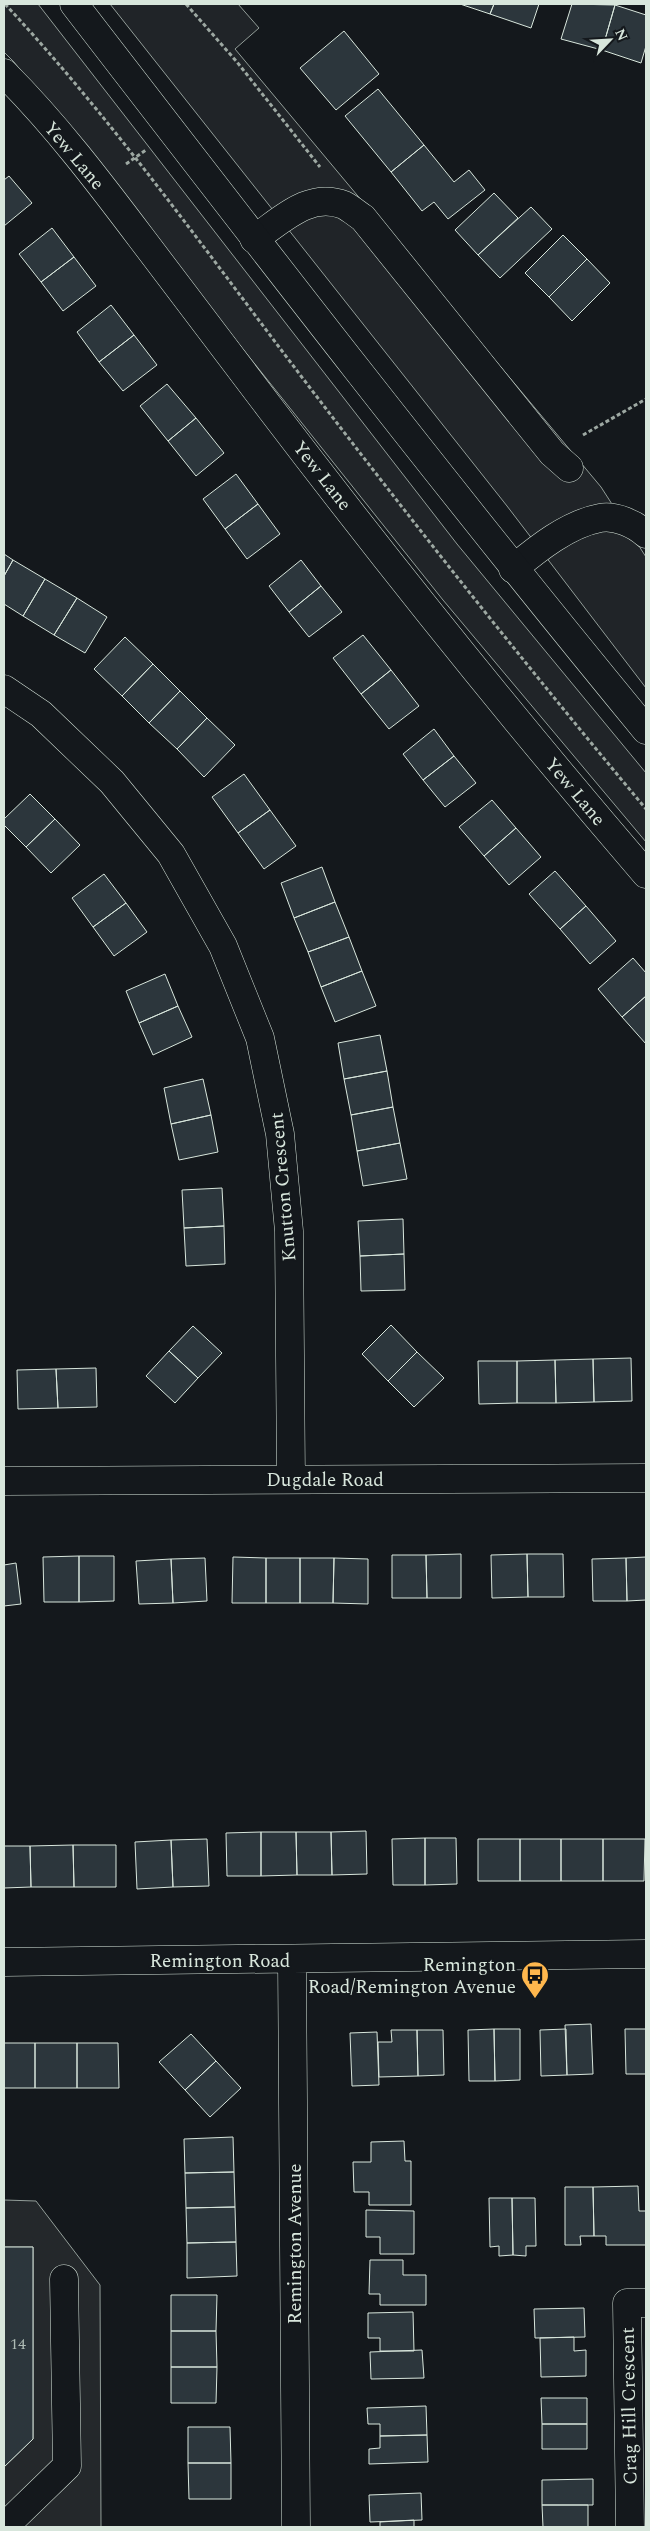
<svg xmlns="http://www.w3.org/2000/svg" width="650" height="2531" font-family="Spectral,serif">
<rect width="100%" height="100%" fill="#14181c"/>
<path fill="#202428" stroke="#939e99" d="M 4,4 L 38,4 L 457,544 L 646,773 L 646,842 L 443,600 L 14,62 L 4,52 Z
M 110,4 L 238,4 L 259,28 L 235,49 L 601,487 L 646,557 L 646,688 L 507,506 Z"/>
<path fill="#24282b" stroke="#939e99" d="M 4,2200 L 36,2201 L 100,2285 L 101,2527 L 4,2527 L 4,2467 L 33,2439 L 33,2247 L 4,2247 Z"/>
<path fill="#2c363c" stroke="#d8e6dc" d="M 460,4 L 494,4 L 490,14 Z
M 494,4 L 539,4 L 531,28 L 490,14 Z
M 572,4 L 615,5 L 602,50 L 561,39 Z
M 615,5 L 646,15 L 646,46 L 641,63 L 602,50 Z
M 344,31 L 379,74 L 336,110 L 300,68 Z
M 378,89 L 424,145 L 391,172 L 345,116 Z
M 424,145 L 454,182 L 469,170 L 485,190 L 448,219 L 434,202 L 422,211 L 391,172 Z
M 9,176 L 32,203 L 4,226 L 4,180 Z
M 494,193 L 518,218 L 478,255 L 455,230 Z
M 531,207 L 552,229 L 500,278 L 478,255 Z
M 52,228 L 74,257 L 41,282 L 19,254 Z
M 563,235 L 587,259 L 549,297 L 525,273 Z
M 74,257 L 96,286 L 63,311 L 41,282 Z
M 587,259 L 610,283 L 572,321 L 549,297 Z
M 111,305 L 134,335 L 99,362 L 77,332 Z
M 134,335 L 157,365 L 123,391 L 99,362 Z
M 167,384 L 196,418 L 168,441 L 140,406 Z
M 196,418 L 224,453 L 196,476 L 168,441 Z
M 236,474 L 258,504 L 225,529 L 203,499 Z
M 258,504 L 280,534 L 247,559 L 225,529 Z
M 4,554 L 13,560 L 4,576 Z
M 13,560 L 45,579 L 23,616 L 4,604 L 4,576 Z
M 301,560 L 321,586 L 289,612 L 269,586 Z
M 45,579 L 77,598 L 54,635 L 23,616 Z
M 321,586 L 342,612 L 309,637 L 289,612 Z
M 77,598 L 107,617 L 85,653 L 54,635 Z
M 363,635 L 391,670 L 361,694 L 333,658 Z
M 125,637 L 153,664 L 122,696 L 94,669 Z
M 153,664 L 180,691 L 149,723 L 122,696 Z
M 391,670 L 419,706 L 389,729 L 361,694 Z
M 180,691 L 207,718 L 177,749 L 149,723 Z
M 207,718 L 235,745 L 204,777 L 177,749 Z
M 434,729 L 454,756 L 423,780 L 403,754 Z
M 454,756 L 476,783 L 445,807 L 423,780 Z
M 244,774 L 270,810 L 238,833 L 212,797 Z
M 30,794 L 55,819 L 26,847 L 4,825 L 4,819 Z
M 492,800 L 516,828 L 484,856 L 459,827 Z
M 270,810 L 296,846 L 264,869 L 238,833 Z
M 55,819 L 80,845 L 51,873 L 26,847 Z
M 516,828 L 541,857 L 509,885 L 484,856 Z
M 322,867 L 335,902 L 294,918 L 281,883 Z
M 555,871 L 586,906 L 560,929 L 529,894 Z
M 104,874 L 126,903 L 93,927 L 72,898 Z
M 335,902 L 349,937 L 308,952 L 294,918 Z
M 126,903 L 147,932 L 114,956 L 93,927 Z
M 586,906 L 616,941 L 590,964 L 560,929 Z
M 349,937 L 362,971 L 321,987 L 308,952 Z
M 633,958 L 646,973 L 646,996 L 622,1017 L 598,989 Z
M 362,971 L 376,1006 L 335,1022 L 321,987 Z
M 165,974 L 178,1006 L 139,1023 L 126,991 Z
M 646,996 L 646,1044 L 622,1017 Z
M 178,1006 L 192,1037 L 153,1055 L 139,1023 Z
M 380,1035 L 387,1071 L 344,1079 L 338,1043 Z
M 387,1071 L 393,1107 L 351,1115 L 344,1079 Z
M 203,1079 L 211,1115 L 171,1124 L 164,1088 Z
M 393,1107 L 400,1143 L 357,1151 L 351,1115 Z
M 211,1115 L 218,1152 L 179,1160 L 171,1124 Z
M 400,1143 L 407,1179 L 363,1186 L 357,1151 Z
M 222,1188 L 224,1226 L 184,1228 L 182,1190 Z
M 403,1219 L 404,1254 L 360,1256 L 358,1221 Z
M 224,1226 L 225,1264 L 186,1266 L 184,1228 Z
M 404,1254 L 405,1290 L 361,1291 L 360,1256 Z
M 391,1325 L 417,1352 L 388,1381 L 362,1354 Z
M 193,1326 L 222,1353 L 198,1378 L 169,1351 Z
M 169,1351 L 198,1378 L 175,1403 L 146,1376 Z
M 417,1352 L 444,1378 L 414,1407 L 388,1381 Z
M 631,1358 L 632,1401 L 594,1402 L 593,1359 Z
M 593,1359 L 594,1402 L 556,1403 L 555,1360 Z
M 555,1360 L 556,1403 L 517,1403 L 517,1361 Z
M 478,1361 L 517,1361 L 517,1403 L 479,1404 Z
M 96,1368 L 97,1407 L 58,1408 L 56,1369 Z
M 56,1369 L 58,1408 L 18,1409 L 17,1370 Z
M 461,1554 L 461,1598 L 427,1598 L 426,1555 Z
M 527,1554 L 563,1554 L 564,1597 L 528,1597 Z
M 527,1554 L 528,1597 L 492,1598 L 491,1555 Z
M 392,1555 L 426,1555 L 427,1598 L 392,1598 Z
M 79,1556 L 114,1556 L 114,1601 L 79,1602 Z
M 79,1556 L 79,1602 L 44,1602 L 43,1557 Z
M 233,1557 L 266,1558 L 266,1603 L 232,1603 Z
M 646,1557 L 646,1600 L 627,1601 L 626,1558 Z
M 205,1558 L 207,1601 L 173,1603 L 171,1559 Z
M 266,1558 L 300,1558 L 300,1603 L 266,1603 Z
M 300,1558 L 334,1558 L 333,1603 L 300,1603 Z
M 334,1558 L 368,1559 L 368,1604 L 333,1603 Z
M 626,1558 L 627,1601 L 593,1601 L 592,1559 Z
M 171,1559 L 173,1603 L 139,1604 L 136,1561 Z
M 16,1563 L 21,1604 L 4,1606 L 4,1565 Z
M 366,1831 L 367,1874 L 332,1875 L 331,1832 Z
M 261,1832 L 261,1876 L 227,1876 L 226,1833 Z
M 261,1832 L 296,1832 L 297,1875 L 261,1876 Z
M 296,1832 L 331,1832 L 332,1875 L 297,1875 Z
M 425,1838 L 456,1838 L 457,1884 L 425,1885 Z
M 425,1838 L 425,1885 L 393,1885 L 392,1839 Z
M 207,1839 L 209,1886 L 173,1887 L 171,1840 Z
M 478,1839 L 520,1839 L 520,1881 L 478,1881 Z
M 520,1839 L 561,1839 L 561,1881 L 520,1881 Z
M 561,1839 L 603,1839 L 603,1881 L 561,1881 Z
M 603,1839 L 645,1839 L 644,1881 L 603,1881 Z
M 171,1840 L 173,1887 L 137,1889 L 135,1842 Z
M 73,1845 L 116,1845 L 116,1887 L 74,1887 Z
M 73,1845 L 74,1887 L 31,1887 L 30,1846 Z
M 4,1846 L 30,1846 L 31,1887 L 4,1888 Z
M 591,2024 L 593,2074 L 567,2075 L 565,2025 Z
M 494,2029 L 520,2029 L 520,2080 L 495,2081 Z
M 494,2029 L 495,2081 L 469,2081 L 468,2030 Z
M 566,2029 L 567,2075 L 541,2076 L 540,2030 Z
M 625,2029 L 646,2029 L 646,2074 L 626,2074 Z
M 391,2030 L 417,2030 L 418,2076 L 379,2077 L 378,2042 L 392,2042 Z
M 417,2030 L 443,2030 L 444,2075 L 418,2076 Z
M 377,2032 L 379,2085 L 352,2086 L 350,2033 Z
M 191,2034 L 216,2061 L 185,2090 L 159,2062 Z
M 4,2043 L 35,2043 L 35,2088 L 4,2088 Z
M 35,2043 L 77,2043 L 77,2088 L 35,2088 Z
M 77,2043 L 118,2043 L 119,2088 L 77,2088 Z
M 216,2061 L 241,2088 L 210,2117 L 185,2090 Z
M 233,2137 L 234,2172 L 185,2173 L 184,2139 Z
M 404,2141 L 405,2161 L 411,2161 L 411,2205 L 369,2205 L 369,2192 L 354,2192 L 353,2162 L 371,2162 L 371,2142 Z
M 234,2172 L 235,2207 L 186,2208 L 185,2173 Z
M 638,2186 L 639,2211 L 646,2211 L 646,2245 L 606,2245 L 606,2236 L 594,2236 L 593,2187 Z
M 565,2187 L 593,2187 L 594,2236 L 580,2236 L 581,2245 L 565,2245 Z
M 489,2198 L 512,2198 L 513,2255 L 499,2256 L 499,2246 L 490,2247 Z
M 512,2198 L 535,2198 L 536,2246 L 526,2246 L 526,2256 L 513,2255 Z
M 235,2207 L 236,2242 L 187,2243 L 186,2208 Z
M 366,2210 L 414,2211 L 414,2254 L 380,2254 L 380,2237 L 366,2237 Z
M 236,2242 L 237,2276 L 187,2278 L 187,2243 Z
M 4,2247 L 33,2247 L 33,2439 L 4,2467 Z
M 370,2260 L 403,2260 L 403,2275 L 426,2275 L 426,2305 L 380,2305 L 380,2294 L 369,2294 Z
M 171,2295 L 217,2295 L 216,2331 L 171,2331 Z
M 584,2308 L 585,2337 L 535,2338 L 534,2309 Z
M 413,2312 L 414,2351 L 380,2351 L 380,2338 L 368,2338 L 368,2313 Z
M 171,2331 L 216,2331 L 217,2367 L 171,2367 Z
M 574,2337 L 574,2351 L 586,2350 L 586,2376 L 541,2377 L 540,2338 Z
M 422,2350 L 424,2378 L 371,2379 L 370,2352 Z
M 171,2367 L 217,2367 L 216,2403 L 171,2403 Z
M 541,2398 L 587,2398 L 587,2424 L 542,2424 Z
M 426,2406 L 427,2435 L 380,2436 L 380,2424 L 368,2424 L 367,2408 Z
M 542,2424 L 587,2424 L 587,2449 L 542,2449 Z
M 188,2427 L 230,2427 L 231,2463 L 188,2463 Z
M 427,2435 L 428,2462 L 369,2464 L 369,2449 L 380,2448 L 380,2436 Z
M 188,2463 L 231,2463 L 231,2499 L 189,2499 Z
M 593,2479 L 593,2505 L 542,2505 L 542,2480 Z
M 421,2493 L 422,2520 L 370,2522 L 369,2495 Z
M 542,2505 L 588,2505 L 588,2527 L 543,2527 Z
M 414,2520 L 414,2527 L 380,2527 L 380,2522 Z"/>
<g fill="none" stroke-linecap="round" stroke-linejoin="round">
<g stroke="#d8e6dc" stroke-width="29">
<path id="minor" d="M 4,73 C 55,124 99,182 142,239 C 185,296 228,352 270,408 C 391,567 516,723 646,874
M 254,239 C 281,221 309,191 344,205 C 350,208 357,214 363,218 L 552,453 L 569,468
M 513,569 C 537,549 568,524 600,518 C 615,515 635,524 646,534
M 4,689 L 41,714 L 112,782 L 171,854 L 223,946 L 260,1038 L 280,1134 L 289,1231 L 291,1479
M 4,1481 L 646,1478
M 292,1960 L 296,2527
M 4,1962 L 646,1954
M 4,2527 L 67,2466 L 64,2279
M 630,2527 L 627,2303 L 646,2303"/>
</g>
<g stroke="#d8e6dc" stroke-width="29">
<path id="major" d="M 74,4 C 262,248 450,492 646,730"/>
</g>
<path stroke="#9da8a2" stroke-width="3" stroke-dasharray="4 2.5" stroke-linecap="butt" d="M 5,4 C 113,120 205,250 301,376 C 413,523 528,668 646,809
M 186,4 L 237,62 L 320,167
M 126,164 L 146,150
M 583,435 L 646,399"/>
<use href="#minor" stroke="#14181c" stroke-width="28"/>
<use href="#major" stroke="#14181c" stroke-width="28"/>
</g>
<defs>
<g id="bus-pin" transform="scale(1.4375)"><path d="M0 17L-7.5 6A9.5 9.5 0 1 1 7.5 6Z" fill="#ffb74d" stroke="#14181c"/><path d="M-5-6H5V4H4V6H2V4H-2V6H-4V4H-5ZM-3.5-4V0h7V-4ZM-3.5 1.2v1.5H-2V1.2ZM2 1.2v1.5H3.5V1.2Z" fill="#111"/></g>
</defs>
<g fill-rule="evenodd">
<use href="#bus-pin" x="535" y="1975"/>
</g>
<g text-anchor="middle" stroke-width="4" stroke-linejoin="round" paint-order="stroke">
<g font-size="16" fill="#adbab4">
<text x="18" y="2349">14</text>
</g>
<g font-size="19" fill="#d8e6dc" stroke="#14181c">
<text transform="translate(75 155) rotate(50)" y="7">Yew Lane</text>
<text transform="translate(323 475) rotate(52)" y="7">Yew Lane</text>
<text transform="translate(576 791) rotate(50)" y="7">Yew Lane</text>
<text transform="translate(282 1187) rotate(-95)" y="7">Knutton Crescent</text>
<text x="325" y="1486">Dugdale Road</text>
<text x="220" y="1967">Remington Road</text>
<text transform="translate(294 2244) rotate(-90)" y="7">Remington Avenue</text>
<text transform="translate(628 2406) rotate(-91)" y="7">Crag Hill Crescent</text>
</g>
<g font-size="19" fill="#d8e6dc" stroke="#14181c" text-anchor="end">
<text x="516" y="1971">Remington<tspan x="516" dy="22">Road/Remington Avenue</tspan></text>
</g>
</g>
<rect width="650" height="2531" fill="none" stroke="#d8e6dc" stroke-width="10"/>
<g transform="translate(610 40) rotate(65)" stroke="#14181c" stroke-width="4" paint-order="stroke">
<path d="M0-4L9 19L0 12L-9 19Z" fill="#d8e6dc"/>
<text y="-8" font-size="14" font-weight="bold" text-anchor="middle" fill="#d8e6dc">N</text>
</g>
</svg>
